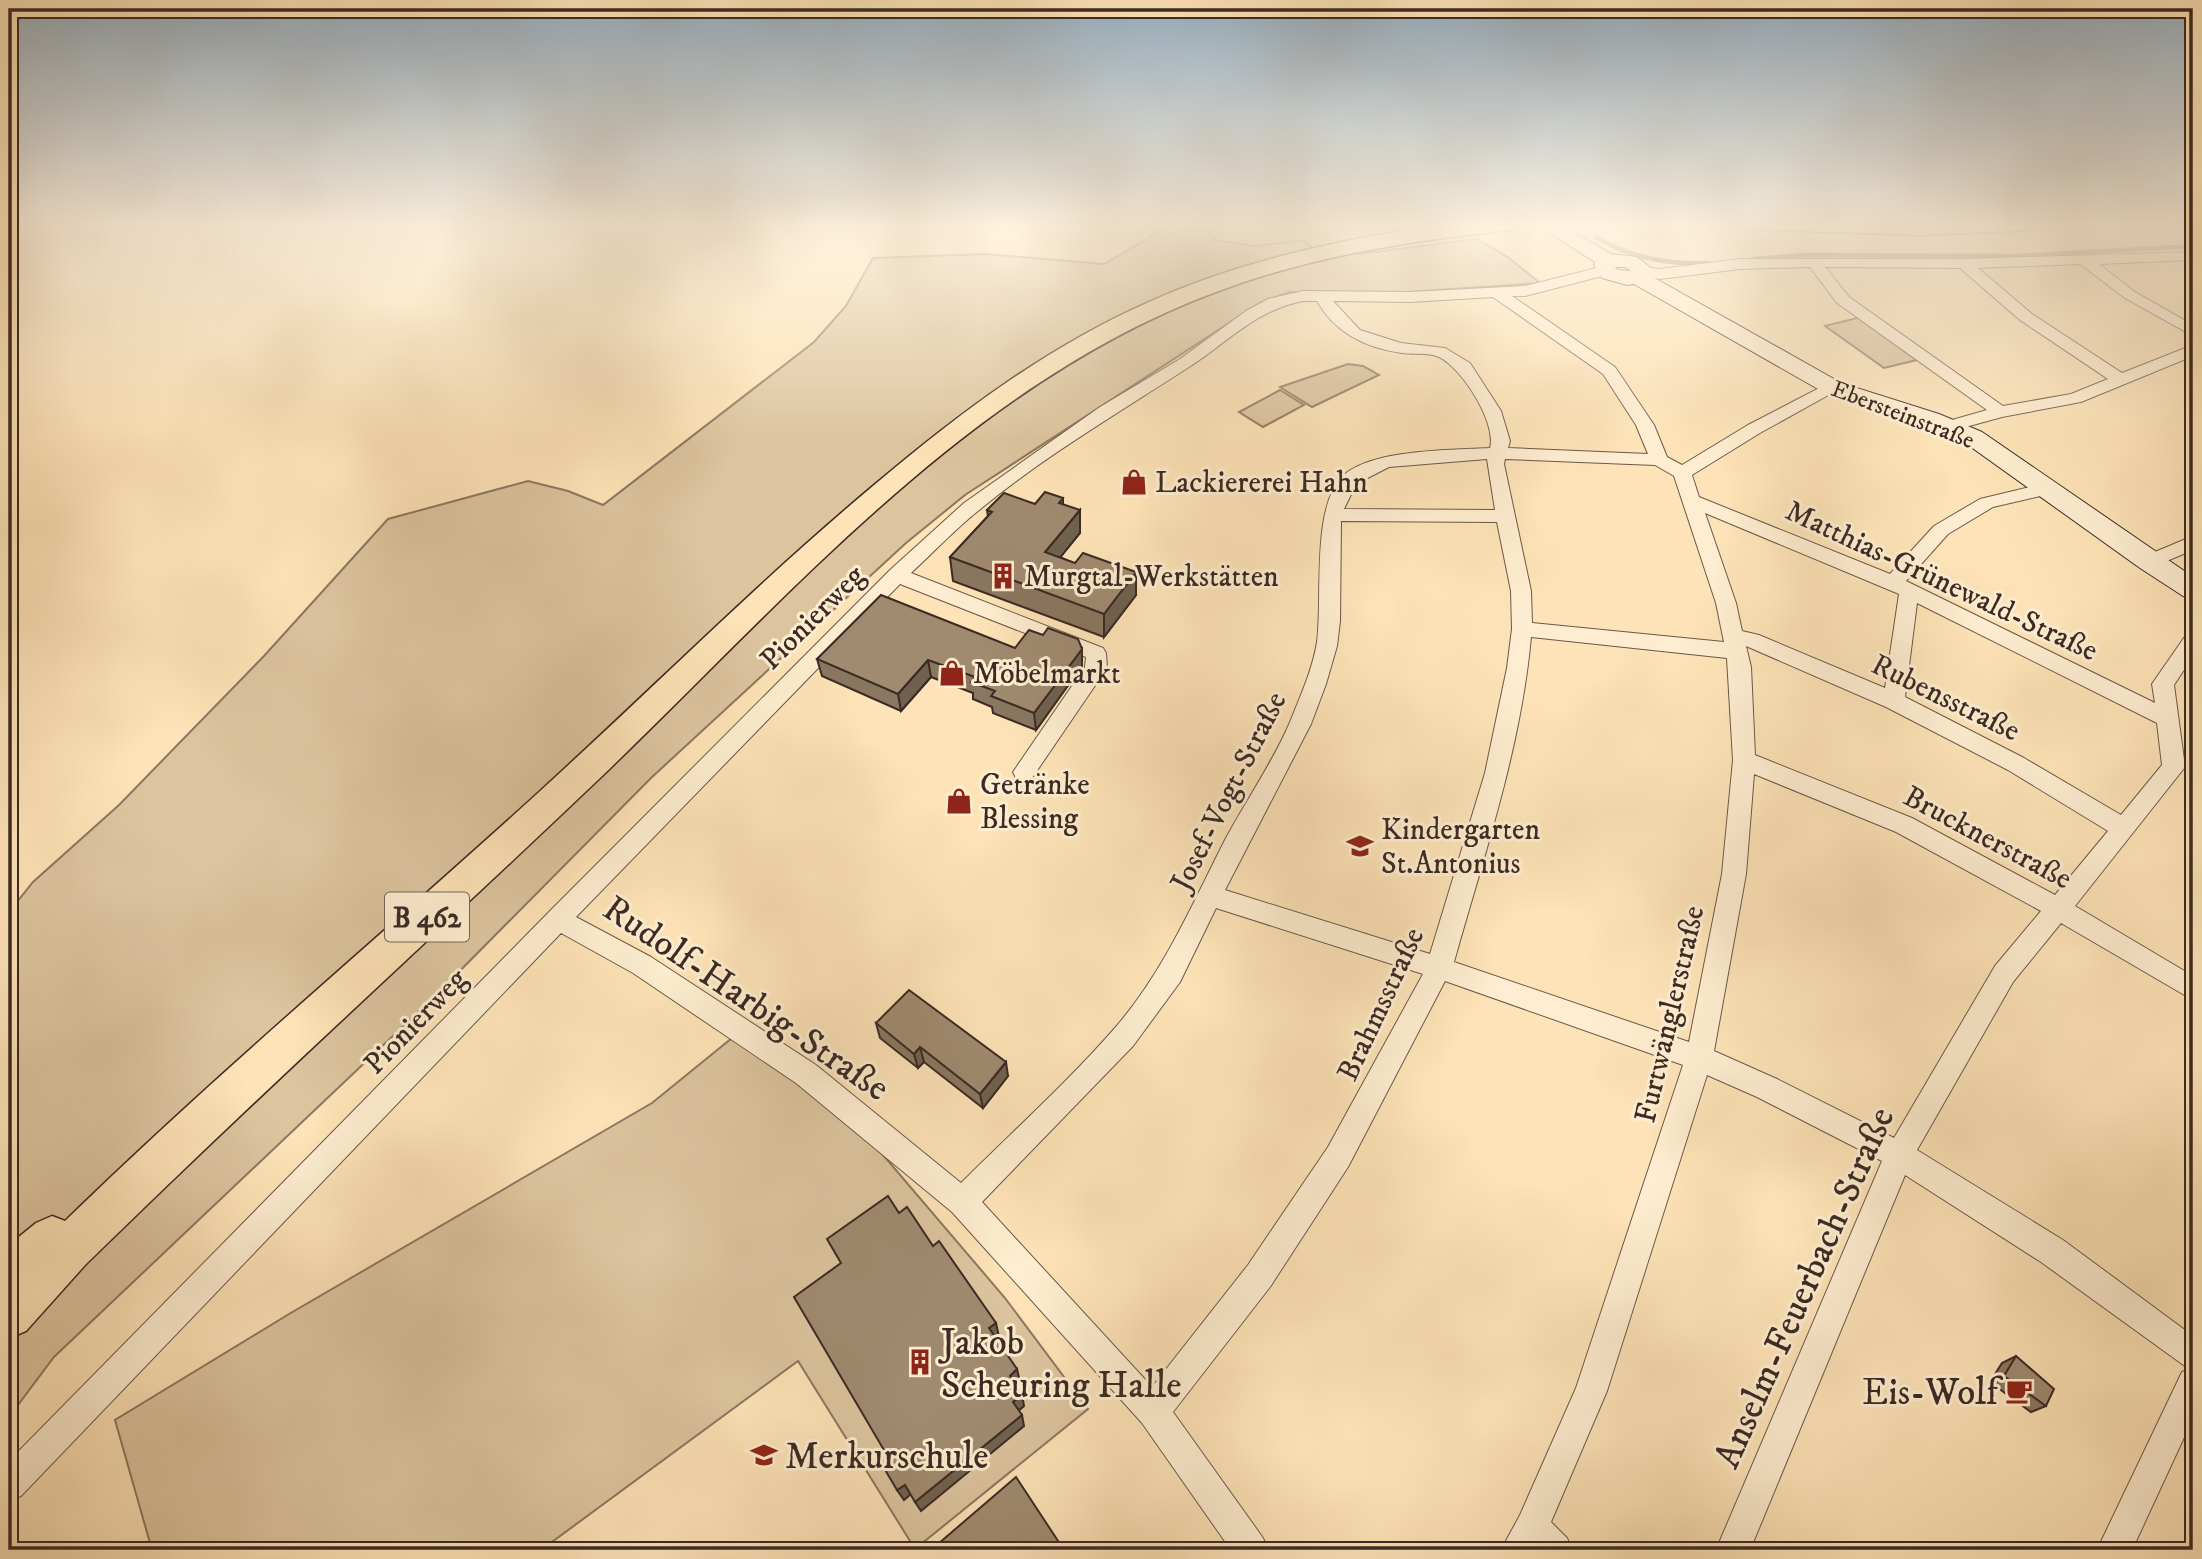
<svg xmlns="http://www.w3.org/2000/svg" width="2202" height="1559" font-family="'IM FELL DW Pica',serif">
<rect width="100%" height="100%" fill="#fde3b7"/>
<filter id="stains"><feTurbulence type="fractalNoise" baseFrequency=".00286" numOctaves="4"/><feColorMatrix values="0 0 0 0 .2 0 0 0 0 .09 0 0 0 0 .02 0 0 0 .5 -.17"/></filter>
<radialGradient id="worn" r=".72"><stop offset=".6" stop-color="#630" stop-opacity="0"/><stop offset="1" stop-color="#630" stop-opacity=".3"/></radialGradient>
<path fill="#dcc49e" stroke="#8c7761" stroke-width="2" d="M 1168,223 L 1208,223 L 1215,240 L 1255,246 L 1304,240 L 1312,248 L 1359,254 L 1477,239 L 1509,258 L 1540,283 L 1377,294 L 1289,292 L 1260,303 L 965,495 L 906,543 L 651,778 L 433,998 L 54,1357 L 9,1417 L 9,912 L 33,882 L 119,805 L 264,656 L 388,519 L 528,481 L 568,491 L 603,505 L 814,342 L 846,306 L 873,258 L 986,254 L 1104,264 L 1149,238 Z
M 1861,317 L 1921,359 L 1884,368 L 1825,326 Z
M 1348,364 L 1363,366 L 1379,375 L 1312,407 L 1280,387 Z
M 1280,390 L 1304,405 L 1263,427 L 1239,412 Z
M 732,1038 L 849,1115 L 1005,1298 L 1088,1409 L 915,1549 L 798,1361 L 541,1550 L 152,1550 L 115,1420 L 289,1314 L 652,1103 Z"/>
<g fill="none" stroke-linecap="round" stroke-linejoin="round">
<path stroke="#88735e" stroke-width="4.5" d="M 1596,237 C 1631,258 1668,265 1708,263
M 1754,259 L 1804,255 L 2017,256 L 2193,246"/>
<g stroke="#6c5849" stroke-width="2">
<path id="street" d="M 2193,252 L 2193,260 L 2099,264 L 2135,292 L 2193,325 L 2193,336 L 2125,298 L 2080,264 L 1978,268 L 2032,314 L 2122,373 L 2193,345 L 2193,356 L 2081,402 L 2002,417 L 1951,431 L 1945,430 L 1942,426 L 1945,422 L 1987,410 L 1837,303 L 1810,267 L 1740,269 L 1660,279 L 1638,275 L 1635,272 L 1643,267 L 1660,269 L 1740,259 L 1964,259 ZM 1825,267 L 1960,268 L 2020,320 L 2108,379 L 2071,394 L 2003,406 L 1849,297 Z
M 1605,266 L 1613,271 L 1610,274 L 1525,296 L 1512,296 L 1615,367 L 1654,425 L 1667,457 L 1682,465 L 1748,425 L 1827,384 L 1833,383 L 1841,388 L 1760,433 L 1692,475 L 1699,497 L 1890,574 L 1934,526 L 1980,499 L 2046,483 L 2053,485 L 2055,489 L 2053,493 L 1993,507 L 1948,534 L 1906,581 L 2155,703 L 2152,684 L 2186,635 L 2193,633 L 2193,656 L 2174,685 L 2185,767 L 2075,906 L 2193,976 L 2193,1000 L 2061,923 L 2013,982 L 1917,1150 L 2063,1240 L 2193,1336 L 2193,1418 L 2132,1550 L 2097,1550 L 2182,1372 L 2189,1369 L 2041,1262 L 1905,1175 L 1750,1550 L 1716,1550 L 1882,1161 L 1757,1097 L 1707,1075 L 1607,1391 L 1551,1522 L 1567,1538 L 1572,1550 L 1501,1550 L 1520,1515 L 1576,1388 L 1683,1065 L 1445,981 L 1348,1167 L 1270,1287 L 1173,1412 L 1263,1538 L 1268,1550 L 1231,1550 L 1142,1423 L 952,1212 L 796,1083 L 633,973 L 561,933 L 21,1496 L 9,1501 L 9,1461 L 549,912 L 890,570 L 964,503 L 1100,407 L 1180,359 L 1246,311 L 1268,299 L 1303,291 L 1410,292 L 1525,286 ZM 1493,297 L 1603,374 L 1636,425 L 1648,454 L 1508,448 L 1510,441 L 1501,411 L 1470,363 L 1445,348 L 1401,343 L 1360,330 L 1333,301 L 1410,302 ZM 1303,301 L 1317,301 C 1335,333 1366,348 1402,353 C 1414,355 1428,352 1439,357 C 1462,368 1497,423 1490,448 C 1453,450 1369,449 1342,477 C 1311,509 1323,598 1317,642 C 1313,668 1300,697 1290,722 C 1273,762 1247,799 1226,838 C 1192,904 1164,972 1114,1029 C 1067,1083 1012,1132 961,1183 L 816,1065 L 651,957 L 576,917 L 900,584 L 1086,657 L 1085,667 L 1013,772 L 1016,778 L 1024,781 L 1032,778 L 1107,668 L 1106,653 L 1103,648 L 911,573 C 933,553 954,530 978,511 C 1043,457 1118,413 1189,367 C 1228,342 1256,310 1303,301 ZM 1487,459 L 1495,510 L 1344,509 L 1356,484 L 1389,467 ZM 1505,459 L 1655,465 L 1674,476 L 1716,603 L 1724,642 L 1532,623 L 1531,591 L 1504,464 ZM 1705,513 L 1899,594 L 1885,688 L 1759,635 L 1742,631 L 1736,603 ZM 1341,521 L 1497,522 L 1511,591 L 1512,629 L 1507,668 L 1485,773 L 1430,954 L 1225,890 L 1311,724 L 1326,684 L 1337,646 L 1340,621 ZM 1917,603 L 2157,723 L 2162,765 L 2121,815 L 2024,758 L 1905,697 ZM 1531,637 L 1727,658 L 1733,760 L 1722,874 L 1689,1042 L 1454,962 C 1484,855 1521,748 1531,637 ZM 1746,646 L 1886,707 L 2008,770 L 2108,831 L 2055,895 L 1912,818 L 1755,755 L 1751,667 ZM 1754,774 L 1896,832 L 2041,911 L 1995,966 L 1894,1138 L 1777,1079 L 1714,1051 L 1746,874 ZM 1216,908 L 1423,974 L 1328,1147 L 1248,1265 L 1152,1387 L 982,1202 L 1133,1046 L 1180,982 Z
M 2193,536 L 2193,550 L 2150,568 L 2143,567 L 2140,562 L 2143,557 Z"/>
</g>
<g stroke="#3b2a24" stroke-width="2">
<path id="secondary" d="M 1534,223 L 1558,223 L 1611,254 L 1637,257 L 1652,269 L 1651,276 L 1841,383 L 1939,414 L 1982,432 L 2193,577 L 2193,598 L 2183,596 L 2140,568 L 1964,442 L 1923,424 L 1825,393 L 1634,284 L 1627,285 L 1602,278 L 1594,265 L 1595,262 ZM 1615,267 L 1625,267 L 1631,271 L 1617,270 Z"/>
</g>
<g stroke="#3b2a24" stroke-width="3">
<path id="primary" d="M 1452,223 L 1521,223 L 1518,228 L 1510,230 C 1410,241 1311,256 1216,292 C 969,383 786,600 600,778 C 451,920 298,1059 150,1202 L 86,1264 L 26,1331 L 9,1338 L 9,1245 L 36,1223 L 52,1216 L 65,1221 C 217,1073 381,936 538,793 C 650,691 757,583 873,486 C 958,414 1047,347 1149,302 C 1245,259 1348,238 1452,223 Z
M 1759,223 L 2044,223 L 2041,228 L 2033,230 L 1921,235 L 1770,230 L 1762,228 Z"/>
</g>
<use href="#street" fill="#feedd0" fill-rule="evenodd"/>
<use href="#secondary" fill="#feedd0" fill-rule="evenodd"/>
<use href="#primary" fill="#fde3b7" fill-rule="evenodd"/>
</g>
<path fill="#8a7760" stroke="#3b2a24" stroke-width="2" d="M 1063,498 L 1063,504 L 1080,533 L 1060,557 L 1136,595 L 1104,637 L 953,581 L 950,557 L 988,516 L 987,510 L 1035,504 Z
M 1015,648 L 1082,649 L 1082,666 L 1036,730 L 993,713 L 992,707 L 973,699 L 973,693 L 931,677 L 901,711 L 822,676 L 817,659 Z
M 876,1023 L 1008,1076 L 983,1108 L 924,1062 L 918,1068 L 880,1038 Z
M 2016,1356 L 2046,1406 L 2031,1412 L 1990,1382 L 2002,1363 Z"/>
<path fill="#70614e" stroke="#3b2a24" stroke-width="2" d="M 1080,510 L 1080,533 L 1046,575 L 1045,552 Z
M 1136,572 L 1136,595 L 1104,637 L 1104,614 Z
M 1082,649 L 1082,666 L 1036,730 L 1034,713 Z
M 928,660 L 931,677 L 901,711 L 898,694 Z
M 920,1047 L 924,1062 L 918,1068 L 914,1054 Z
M 1006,1062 L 1008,1076 L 983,1108 L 980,1094 Z
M 996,1323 L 999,1337 L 992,1341 L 989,1328 Z
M 1017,1369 L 1020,1382 L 1013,1388 L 1010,1376 Z
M 1022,1394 L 1024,1406 L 1016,1413 L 1013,1402 Z
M 1022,1415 L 1024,1426 L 921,1511 L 915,1502 Z
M 905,1485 L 911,1494 L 904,1500 L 897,1490 Z"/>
<path fill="#a08a70" stroke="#3b2a24" stroke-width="2" d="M 1045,492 L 1063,498 L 1059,503 L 1080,510 L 1045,552 L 1075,563 L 1083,553 L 1136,572 L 1104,614 L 950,557 L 992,512 L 987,510 L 1004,493 L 1035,504 Z
M 881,595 L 1015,648 L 1029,630 L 1043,635 L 1048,628 L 1078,639 L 1082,649 L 1034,713 L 991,696 L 995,691 L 971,682 L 975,677 L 928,660 L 898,694 L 817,659 Z
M 909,990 L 1006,1062 L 980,1094 L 920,1047 L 914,1054 L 876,1023 Z
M 888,1196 L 899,1213 L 907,1207 L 933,1246 L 939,1241 L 996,1323 L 989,1328 L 1017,1369 L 1010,1376 L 1022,1394 L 1013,1402 L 1022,1415 L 915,1502 L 905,1485 L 897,1490 L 884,1468 L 891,1462 L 794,1297 L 841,1263 L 827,1239 Z
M 2016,1356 L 2054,1389 L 2046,1406 L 2004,1376 Z
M 1016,1477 L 1064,1550 L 931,1550 Z"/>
<linearGradient id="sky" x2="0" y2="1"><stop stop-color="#96aec0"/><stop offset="0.51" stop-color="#fef2df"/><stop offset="1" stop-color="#fef2df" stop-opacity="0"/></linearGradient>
<rect width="2202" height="441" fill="url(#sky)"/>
<defs>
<g id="shop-bare" transform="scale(2.1)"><path d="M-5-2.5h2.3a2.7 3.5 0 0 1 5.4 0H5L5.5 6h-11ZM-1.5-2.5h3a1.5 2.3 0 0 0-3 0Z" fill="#8f2418" stroke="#feedd0" stroke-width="2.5" paint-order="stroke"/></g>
<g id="building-bare" transform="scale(2.1)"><path d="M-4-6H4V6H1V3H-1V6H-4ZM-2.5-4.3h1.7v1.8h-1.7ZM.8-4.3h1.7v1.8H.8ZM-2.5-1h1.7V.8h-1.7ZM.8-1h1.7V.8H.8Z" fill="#8f2418" stroke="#feedd0" stroke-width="2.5" paint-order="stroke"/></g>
<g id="school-bare" transform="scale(2.1)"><path d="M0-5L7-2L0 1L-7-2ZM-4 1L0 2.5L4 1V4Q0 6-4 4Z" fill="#8f2418" stroke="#feedd0" stroke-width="2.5" paint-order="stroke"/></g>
<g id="cafe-bare" transform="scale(2.1)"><path d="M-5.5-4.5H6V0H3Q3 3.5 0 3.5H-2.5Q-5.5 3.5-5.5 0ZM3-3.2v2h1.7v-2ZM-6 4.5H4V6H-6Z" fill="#8f2418" stroke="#feedd0" stroke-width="2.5" paint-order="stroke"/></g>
</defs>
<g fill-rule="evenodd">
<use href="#shop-bare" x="1134" y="482"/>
<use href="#building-bare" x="1003" y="576"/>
<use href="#shop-bare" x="952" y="673"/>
<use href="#shop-bare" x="959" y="801"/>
<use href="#school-bare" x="1360" y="846"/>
<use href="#building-bare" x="920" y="1362"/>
<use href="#cafe-bare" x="2019" y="1391"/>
<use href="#school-bare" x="764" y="1455"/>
</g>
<g text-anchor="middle" stroke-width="6" stroke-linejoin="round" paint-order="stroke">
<g font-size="24" fill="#3b2a24" stroke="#feedd0">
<text transform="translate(1903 414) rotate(21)" y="8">Ebersteinstraße</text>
</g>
<rect fill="#feedd0" stroke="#766458" stroke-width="2" x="385" y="892.5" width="84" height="49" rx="5"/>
<g font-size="28" font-weight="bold" fill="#3b2a24">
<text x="427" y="927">B 462</text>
</g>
<g font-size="30" fill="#3b2a24" stroke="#feedd0" text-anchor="start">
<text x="1155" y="492">Lackiererei Hahn</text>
<text x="1024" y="586">Murgtal-Werkstätten</text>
<text x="973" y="683">Möbelmarkt</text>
<text x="980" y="794">Getränke<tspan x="980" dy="34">Blessing</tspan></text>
<text x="1381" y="839">Kindergarten<tspan x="1381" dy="34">St.Antonius</tspan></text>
</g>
<g font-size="30" fill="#3b2a24" stroke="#feedd0">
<text transform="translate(1942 580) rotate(25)" y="10">Matthias-Grünewald-Straße</text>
<text transform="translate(812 617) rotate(-45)" y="10">Pionierweg</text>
<text transform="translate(1946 697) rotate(26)" y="10">Rubensstraße</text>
<text transform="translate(1228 791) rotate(-63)" y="10">Josef-Vogt-Straße</text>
<text transform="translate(1988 837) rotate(28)" y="10">Brucknerstraße</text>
<text transform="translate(1380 1004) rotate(-65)" y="10">Brahmsstraße</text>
<text transform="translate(1669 1014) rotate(-77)" y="10">Furtwänglerstraße</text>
<text transform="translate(415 1021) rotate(-46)" y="10">Pionierweg</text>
</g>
<g font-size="37" fill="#3b2a24" stroke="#feedd0">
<text transform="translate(747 997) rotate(34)" y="13">Rudolf-Harbig-Straße</text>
<text transform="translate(1803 1287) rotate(-66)" y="13">Anselm-Feuerbach-Straße</text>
</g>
<g font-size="37" fill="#3b2a24" stroke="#feedd0" text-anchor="start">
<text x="941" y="1354">Jakob<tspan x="941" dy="43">Scheuring Halle</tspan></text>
<text x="1998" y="1404" text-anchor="end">Eis-Wolf</text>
<text x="785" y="1468">Merkurschule</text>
</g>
</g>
<rect width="2202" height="1559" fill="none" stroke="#fde3b7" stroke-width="35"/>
<rect x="10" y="10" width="2181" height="1538" fill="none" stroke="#3b2a24" stroke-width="3.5"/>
<rect x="18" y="18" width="2167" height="1524" fill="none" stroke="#3b2a24" stroke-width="2"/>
<rect width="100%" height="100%" filter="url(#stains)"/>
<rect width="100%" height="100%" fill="url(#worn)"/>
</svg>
